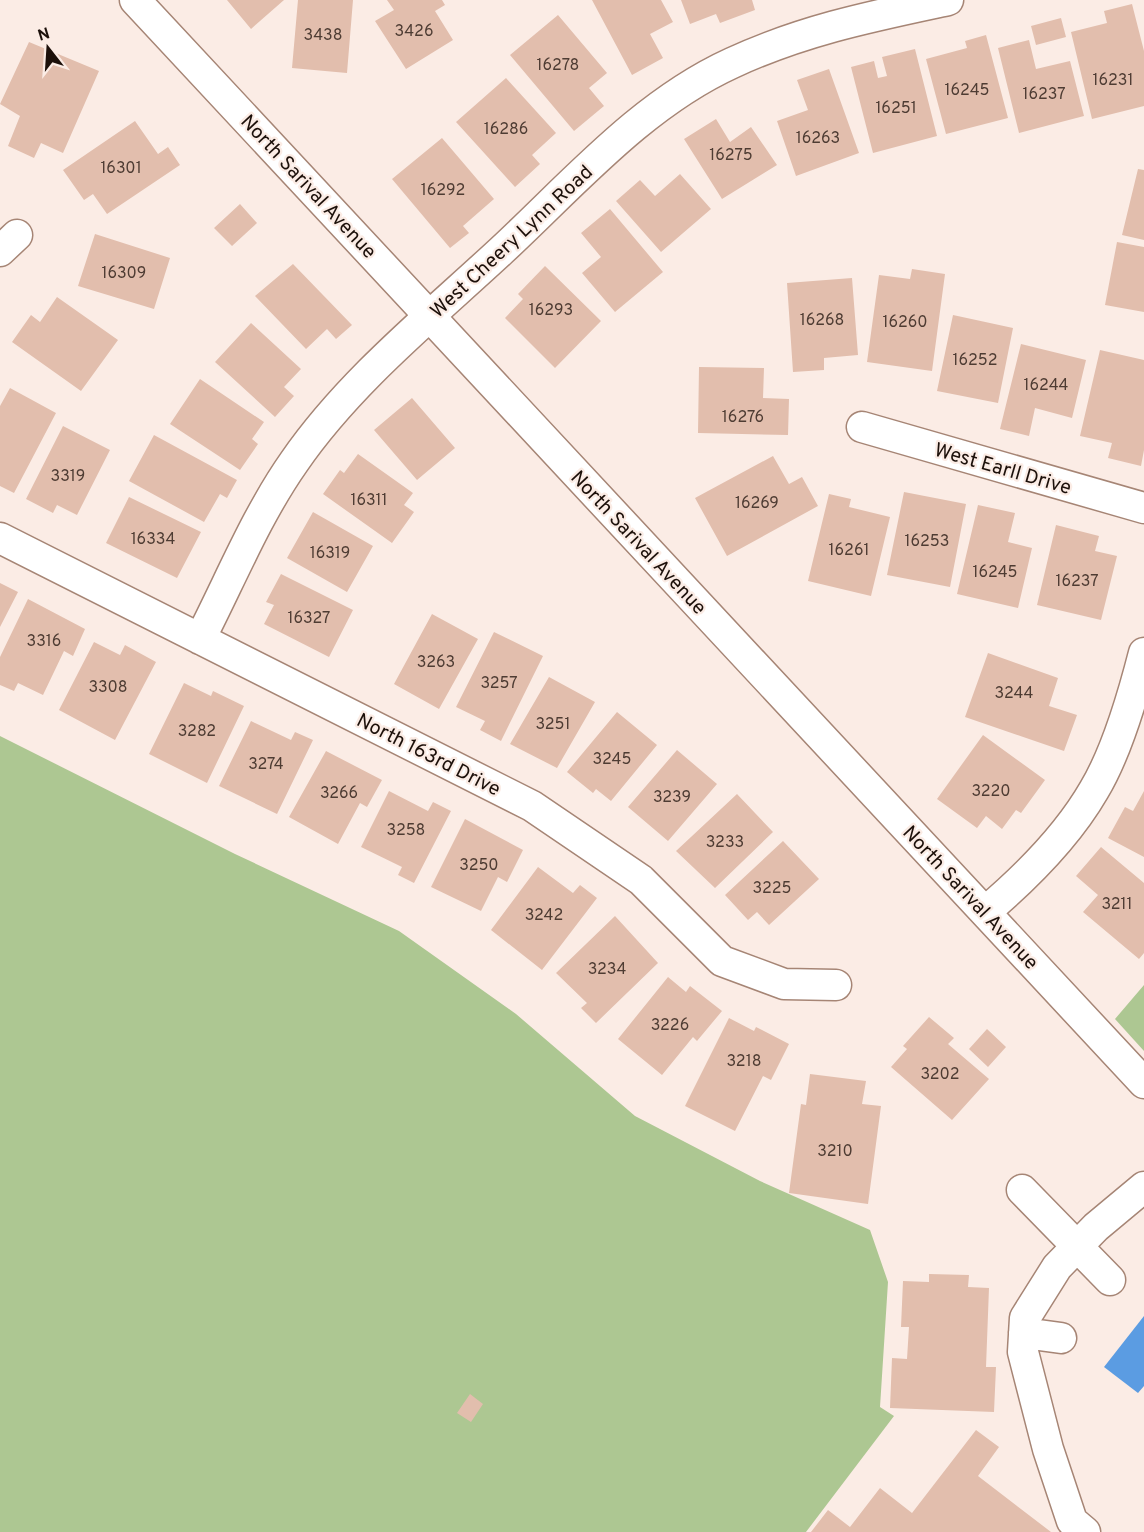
<svg xmlns="http://www.w3.org/2000/svg" width="1144" height="1532" font-family="Overpass,sans-serif">
<rect width="100%" height="100%" fill="#fbece5"/>
<path fill="#adc792" d="M 0,736 L 235,854 L 399,931 L 516,1014 L 635,1116 L 760,1181 L 870,1230 L 888,1282 L 880,1407 L 894,1416 L 806,1532 L 0,1532 Z
M 1144,985 L 1144,1051 L 1115,1019 Z"/>
<path fill="#5b9ce2" d="M 1144,1316 L 1144,1386 L 1138,1393 L 1104,1367 Z"/>
<path fill="#e2bead" d="M 227,0 L 284,0 L 251,29 Z
M 298,0 L 353,0 L 347,73 L 292,68 Z
M 387,0 L 442,0 L 445,5 L 435,11 L 453,40 L 406,69 L 375,21 L 394,10 Z
M 592,0 L 661,0 L 673,22 L 650,34 L 663,58 L 632,75 Z
M 681,0 L 752,0 L 755,10 L 720,23 L 716,14 L 690,24 Z
M 1132,4 L 1144,51 L 1144,106 L 1092,119 L 1071,32 L 1107,23 L 1104,11 Z
M 558,15 L 607,73 L 589,88 L 604,106 L 574,131 L 510,55 Z
M 1061,18 L 1066,37 L 1036,45 L 1031,26 Z
M 986,35 L 1008,118 L 946,134 L 926,59 L 967,48 L 965,41 Z
M 1029,40 L 1036,69 L 1070,61 L 1084,116 L 1019,133 L 998,48 Z
M 29,42 L 99,71 L 63,153 L 41,143 L 34,158 L 8,146 L 20,116 L 0,104 Z
M 915,49 L 937,136 L 873,153 L 851,67 L 874,61 L 878,78 L 887,76 L 882,57 Z
M 829,69 L 859,153 L 796,176 L 777,121 L 808,110 L 797,80 Z
M 506,78 L 556,133 L 532,155 L 540,164 L 515,187 L 456,122 Z
M 716,119 L 730,142 L 751,127 L 777,165 L 722,199 L 684,139 Z
M 135,121 L 158,154 L 168,147 L 180,165 L 107,214 L 93,194 L 84,200 L 63,170 Z
M 442,138 L 494,199 L 463,226 L 469,233 L 450,248 L 392,179 Z
M 1138,169 L 1144,170 L 1144,240 L 1122,235 Z
M 680,174 L 711,209 L 661,252 L 616,201 L 640,180 L 655,196 Z
M 240,204 L 257,223 L 232,246 L 214,228 Z
M 610,209 L 663,272 L 615,312 L 582,273 L 601,257 L 581,233 Z
M 95,234 L 170,258 L 154,309 L 78,286 Z
M 1117,242 L 1144,247 L 1144,312 L 1105,305 Z
M 293,264 L 352,325 L 336,339 L 327,329 L 306,349 L 255,296 Z
M 545,266 L 601,321 L 555,368 L 505,318 L 523,299 L 518,294 Z
M 912,269 L 945,274 L 932,371 L 867,362 L 879,275 L 910,279 Z
M 852,278 L 858,355 L 824,358 L 824,370 L 793,372 L 787,283 Z
M 57,297 L 118,340 L 81,391 L 12,342 L 31,315 L 40,322 Z
M 953,315 L 1013,328 L 998,403 L 937,391 Z
M 251,323 L 301,369 L 284,387 L 294,396 L 275,417 L 215,362 Z
M 1021,344 L 1086,360 L 1072,418 L 1035,408 L 1029,436 L 1000,429 Z
M 1100,350 L 1144,360 L 1144,450 L 1141,466 L 1108,458 L 1112,443 L 1080,436 Z
M 699,367 L 764,368 L 763,398 L 789,399 L 788,435 L 698,433 Z
M 200,379 L 264,422 L 252,439 L 258,444 L 240,470 L 170,424 Z
M 10,388 L 56,413 L 14,493 L 0,486 L 0,406 Z
M 412,398 L 455,448 L 417,480 L 374,430 Z
M 63,426 L 110,450 L 77,515 L 57,505 L 53,513 L 26,499 Z
M 154,435 L 237,480 L 227,498 L 220,494 L 204,522 L 129,481 Z
M 358,454 L 413,493 L 404,505 L 414,512 L 392,543 L 323,494 L 340,470 L 344,473 Z
M 773,456 L 789,484 L 802,477 L 818,506 L 727,556 L 695,498 Z
M 904,492 L 966,504 L 950,587 L 887,575 Z
M 829,494 L 851,499 L 849,507 L 890,517 L 871,596 L 808,581 Z
M 129,497 L 201,532 L 177,578 L 106,543 Z
M 978,505 L 1015,513 L 1008,542 L 1032,548 L 1018,608 L 957,594 Z
M 313,512 L 373,546 L 347,592 L 287,558 Z
M 1056,525 L 1099,536 L 1095,551 L 1117,556 L 1101,620 L 1037,605 Z
M 281,574 L 353,610 L 329,657 L 264,624 L 274,605 L 266,602 Z
M 0,583 L 18,592 L 0,627 Z
M 28,599 L 85,629 L 73,656 L 64,651 L 43,695 L 18,683 L 14,691 L 0,685 L 0,657 Z
M 432,614 L 478,639 L 439,709 L 394,684 Z
M 494,632 L 543,656 L 501,741 L 480,730 L 485,721 L 456,707 Z
M 94,642 L 120,655 L 125,645 L 156,662 L 115,740 L 59,710 Z
M 988,653 L 1058,678 L 1049,706 L 1077,715 L 1064,751 L 965,717 Z
M 549,677 L 595,702 L 557,768 L 510,744 Z
M 184,683 L 211,696 L 213,691 L 244,706 L 207,783 L 149,754 Z
M 617,712 L 657,745 L 611,801 L 596,789 L 593,793 L 567,772 Z
M 251,721 L 291,740 L 295,732 L 313,740 L 277,814 L 219,786 Z
M 983,735 L 1045,780 L 1021,813 L 1016,810 L 1002,829 L 986,816 L 977,828 L 937,799 Z
M 677,750 L 717,784 L 668,841 L 628,807 Z
M 326,751 L 382,780 L 367,807 L 360,803 L 338,844 L 289,817 Z
M 389,791 L 428,811 L 433,802 L 451,811 L 414,883 L 398,875 L 402,867 L 361,847 Z
M 1144,791 L 1144,857 L 1108,838 L 1125,807 L 1133,811 Z
M 737,794 L 773,832 L 715,888 L 676,851 Z
M 465,819 L 523,850 L 507,882 L 498,877 L 481,911 L 431,887 Z
M 783,841 L 819,879 L 769,925 L 757,912 L 748,920 L 725,895 Z
M 1101,847 L 1144,883 L 1144,953 L 1139,959 L 1083,912 L 1098,895 L 1076,876 Z
M 538,867 L 573,893 L 580,885 L 597,898 L 542,970 L 491,930 Z
M 615,916 L 658,963 L 596,1023 L 581,1008 L 587,1003 L 556,973 Z
M 668,977 L 686,992 L 690,986 L 722,1011 L 697,1041 L 693,1037 L 662,1075 L 618,1039 Z
M 929,1017 L 954,1038 L 948,1044 L 989,1079 L 952,1120 L 891,1067 L 907,1049 L 903,1046 Z
M 729,1018 L 754,1031 L 756,1027 L 789,1044 L 771,1080 L 763,1076 L 735,1131 L 685,1106 Z
M 987,1029 L 1006,1047 L 988,1067 L 969,1049 Z
M 810,1074 L 866,1081 L 862,1104 L 881,1106 L 868,1204 L 789,1193 L 801,1104 L 806,1105 Z
M 929,1274 L 969,1275 L 968,1287 L 989,1288 L 986,1367 L 996,1367 L 994,1412 L 890,1408 L 892,1358 L 907,1359 L 909,1327 L 901,1327 L 903,1281 L 929,1282 Z
M 470,1394 L 483,1404 L 471,1422 L 457,1413 Z
M 976,1430 L 999,1447 L 978,1476 L 1051,1532 L 811,1532 L 828,1510 L 850,1527 L 880,1488 L 912,1513 Z"/>
<g fill="none" stroke-linecap="round" stroke-linejoin="round">
<g stroke="#a68575" stroke-width="33">
<path id="minor" d="M 135,0 L 1144,1083
M 0,251 L 17,235
M 862,427 L 1144,508
M 0,538 L 532,806 L 641,880 L 722,961 L 784,984 L 836,985
M 200,639 C 230,581 256,516 294,462 C 349,382 431,316 502,250 C 574,183 642,104 732,63 C 803,30 873,16 948,0
M 985,912 C 1024,879 1068,835 1094,790 C 1117,752 1133,696 1144,653
M 1022,1190 L 1110,1280
M 1024,1333 L 1061,1338
M 1085,1532 L 1072,1521 L 1048,1449 L 1023,1352 L 1025,1318 L 1057,1267 L 1096,1227 L 1144,1187"/>
</g>
<use href="#minor" stroke="#fff" stroke-width="30"/>
</g>
<g text-anchor="middle" stroke-width="4.5" stroke-linejoin="round" paint-order="stroke">
<g font-size="16" fill="#4e3c33">
<text x="414" y="36">3426</text>
<text x="323" y="40">3438</text>
<text x="558" y="70">16278</text>
<text x="1113" y="85">16231</text>
<text x="967" y="95">16245</text>
<text x="1044" y="99">16237</text>
<text x="896" y="113">16251</text>
<text x="506" y="134">16286</text>
<text x="818" y="143">16263</text>
<text x="731" y="160">16275</text>
<text x="121" y="173">16301</text>
<text x="443" y="195">16292</text>
<text x="124" y="278">16309</text>
<text x="551" y="315">16293</text>
<text x="822" y="325">16268</text>
<text x="905" y="327">16260</text>
<text x="975" y="365">16252</text>
<text x="1046" y="390">16244</text>
<text x="743" y="422">16276</text>
<text x="68" y="481">3319</text>
<text x="369" y="505">16311</text>
<text x="757" y="508">16269</text>
<text x="153" y="544">16334</text>
<text x="927" y="546">16253</text>
<text x="849" y="555">16261</text>
<text x="330" y="558">16319</text>
<text x="995" y="577">16245</text>
<text x="1077" y="586">16237</text>
<text x="309" y="623">16327</text>
<text x="44" y="646">3316</text>
<text x="436" y="667">3263</text>
<text x="499" y="688">3257</text>
<text x="108" y="692">3308</text>
<text x="1014" y="698">3244</text>
<text x="553" y="729">3251</text>
<text x="197" y="736">3282</text>
<text x="612" y="764">3245</text>
<text x="266" y="769">3274</text>
<text x="991" y="796">3220</text>
<text x="339" y="798">3266</text>
<text x="672" y="802">3239</text>
<text x="406" y="835">3258</text>
<text x="725" y="847">3233</text>
<text x="479" y="870">3250</text>
<text x="772" y="893">3225</text>
<text x="1117" y="909">3211</text>
<text x="544" y="920">3242</text>
<text x="607" y="974">3234</text>
<text x="670" y="1030">3226</text>
<text x="744" y="1066">3218</text>
<text x="940" y="1079">3202</text>
<text x="835" y="1156">3210</text>
</g>
<g font-size="20" fill="#1c100a" stroke="#fbece5">
<text transform="translate(309 186) rotate(47)" y="7">North Sarival Avenue</text>
<text transform="translate(511 241) rotate(-43)" y="7">West Cheery Lynn Road</text>
<text transform="translate(1003 468) rotate(16)" y="7">West Earll Drive</text>
<text transform="translate(639 542) rotate(47)" y="7">North Sarival Avenue</text>
<text transform="translate(429 754) rotate(27)" y="7">North 163rd Drive</text>
<text transform="translate(971 897) rotate(47)" y="7">North Sarival Avenue</text>
</g>
</g>
<g transform="translate(48 48) rotate(343)" stroke="#fbece5" stroke-width="4.5" paint-order="stroke">
<path d="M0-4.5L10 22L0 15L-10 22Z" fill="#1c100a"/>
<text y="-9" font-size="16" font-weight="bold" text-anchor="middle" fill="#1c100a">N</text>
</g>
</svg>
